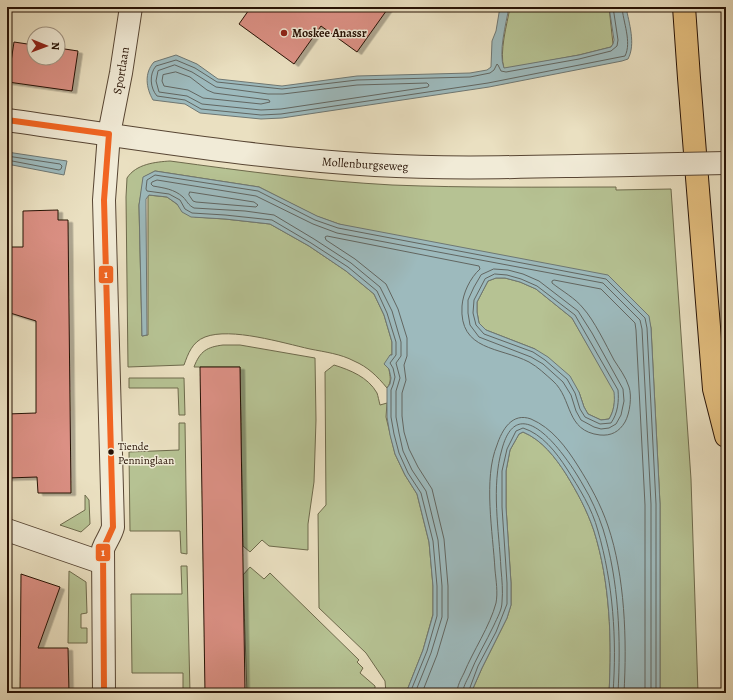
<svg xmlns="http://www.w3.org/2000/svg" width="733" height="700" font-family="Alegreya,serif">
<defs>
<filter id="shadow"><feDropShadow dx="4.5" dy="2.5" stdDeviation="0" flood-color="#0004"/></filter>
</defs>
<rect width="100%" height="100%" fill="#eae0c1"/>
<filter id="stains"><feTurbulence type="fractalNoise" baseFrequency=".005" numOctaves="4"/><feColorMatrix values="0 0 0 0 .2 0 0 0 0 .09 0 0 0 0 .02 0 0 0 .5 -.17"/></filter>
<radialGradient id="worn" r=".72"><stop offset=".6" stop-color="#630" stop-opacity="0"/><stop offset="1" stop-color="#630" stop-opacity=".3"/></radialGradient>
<path fill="#b6c293" stroke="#6e6a4c" d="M 510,7 L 609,7 L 613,44 L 611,47 L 579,55 L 504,69 C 499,51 507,25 510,7 Z
M 170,161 C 244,171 317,181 392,185 C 467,188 541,187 616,187 L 616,190 L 671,189 L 691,479 L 698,693 L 660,693 L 660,504 L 651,328 L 648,316 L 339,224 L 316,216 L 259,187 L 155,171 L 144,177 L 139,205 L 142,336 L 148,335 L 148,195 L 167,197 L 195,217 L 225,219 L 270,224 L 309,246 L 346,271 L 374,294 L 384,315 L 392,342 L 392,355 L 390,355 C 390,359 389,364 389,369 C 390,377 392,381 387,388 C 377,376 368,367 354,361 C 341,354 325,352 310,349 C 283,343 231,327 205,337 C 192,342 188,354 184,365 L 128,367 L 126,197 L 127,178 C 136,164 155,162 170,161 Z
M 496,278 L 505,278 L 520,282 L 536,289 L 572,318 L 615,392 C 615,402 614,411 609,419 L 601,420 L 588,414 L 584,407 L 579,392 L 535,349 L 486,330 L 479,323 L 477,312 L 477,302 L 488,281 Z
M 223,345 L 240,345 L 315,358 L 316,420 L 314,482 L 308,524 L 308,550 L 269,546 L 262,540 L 250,552 L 243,546 L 240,367 L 194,367 C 200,351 207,347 223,345 Z
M 334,365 C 350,370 368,377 377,393 C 378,396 379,401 380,405 L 387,403 L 386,417 L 395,454 L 405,475 L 417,494 L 429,542 L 433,586 L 433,614 L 423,650 L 406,693 L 386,693 L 385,681 L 366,653 L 319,608 L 318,514 L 326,505 L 325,372 Z
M 129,378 L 184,378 L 185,415 L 179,415 L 178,388 L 129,388 Z
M 179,423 L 185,423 L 187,554 L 181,553 L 180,531 L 130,531 L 129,452 L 179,450 Z
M 523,432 C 542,440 555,457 566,474 C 577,492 587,510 594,531 C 610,582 612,640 609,693 L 471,693 L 482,668 L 507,618 L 511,605 L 511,583 L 506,507 L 506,471 L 510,450 L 519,434 Z
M 85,495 L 89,500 L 90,524 L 81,532 L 60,525 L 85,510 Z
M 181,566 L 187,566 L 190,693 L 183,693 L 183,673 L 132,673 L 131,594 L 182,594 Z
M 250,567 L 264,579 L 270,573 L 359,660 L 357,662 L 363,668 L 360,673 L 375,686 L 375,693 L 247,693 L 243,575 Z
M 69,571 L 86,582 L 87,613 L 81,614 L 81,628 L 87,628 L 87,643 L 68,643 Z"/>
<path fill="#9dbabd" stroke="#6e7773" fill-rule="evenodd" d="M 500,7 L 509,7 C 506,24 498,53 504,68 L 579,55 L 611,47 L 613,44 L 614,40 L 609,7 L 626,7 C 629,23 636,44 628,59 L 622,61 L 489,87 L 282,118 L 261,119 L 200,113 L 185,104 L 153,100 C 146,88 144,73 154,62 L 176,55 L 197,64 L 218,79 L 282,86 L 357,76 L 470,73 L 487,70 L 491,67 L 492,41 L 496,31 Z
M 7,152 L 67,161 L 64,175 L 7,164 Z
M 155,171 L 259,187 L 317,216 L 339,224 L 608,275 L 649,316 L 651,328 L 660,504 L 660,693 L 609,693 C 612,640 610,582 594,531 C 587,510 577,492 566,474 C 555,457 542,440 523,432 L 519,434 L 510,450 L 506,471 L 506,507 L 511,583 L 511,605 L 507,618 L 482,668 L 471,693 L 406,693 L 423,650 L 433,615 L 433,586 L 429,542 L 417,494 L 405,475 L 395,454 L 390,435 L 387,417 L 387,388 L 390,384 L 391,378 L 389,369 L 384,364 L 390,355 L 392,355 L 392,342 L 384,315 L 374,294 L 346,271 L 309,246 L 270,224 L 225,219 L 191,217 L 182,212 L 177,204 L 167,197 L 149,195 L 146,199 L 146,208 L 147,335 L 142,336 L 139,205 L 143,177 ZM 496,278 L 505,278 L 520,282 L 536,289 L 572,318 L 614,392 C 615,402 614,411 609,419 L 601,420 L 588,414 L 584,407 L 579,392 L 570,376 L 548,357 L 535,349 L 486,330 L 479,323 L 477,312 L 477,302 L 488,281 Z"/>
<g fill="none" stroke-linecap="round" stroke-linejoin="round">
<path stroke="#626661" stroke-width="1" d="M 613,7 L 618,40 L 617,46 L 611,51 L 579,59 L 506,72 L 501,71 L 498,65 L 497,64 L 494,70 L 490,73 L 470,77 L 357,80 L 282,89 L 217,82 L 195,68 L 176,60 L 156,66 C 149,74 150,88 157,96 L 185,100 L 201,109 L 261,115 L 281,114 L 488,83 L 625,56 C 632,42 623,22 622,7
M 175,65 L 192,72 L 216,87 L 268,94 L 283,94 L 357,85 L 427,83 L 429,85 L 428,87 L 281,109 L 261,110 L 202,104 L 187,96 L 159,92 L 156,81 L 158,71 Z
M 176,72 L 190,77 L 207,90 L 214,93 L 269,100 L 270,102 L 261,104 L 203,98 L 188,90 L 164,86 L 162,81 L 163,75 Z
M 7,156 L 60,164 L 62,166 L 61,169 L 59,170 L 7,160
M 190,192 L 254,202 L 258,205 L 256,207 L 196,202 L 193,201 L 189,195 Z
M 494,269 L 508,270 L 523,274 L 539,281 L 578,311 L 592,333 L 623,389 L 624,401 L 621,415 L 616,424 L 609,428 L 601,429 L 594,427 L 581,420 L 576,411 L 571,395 L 563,382 L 543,364 L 531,357 L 479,337 L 470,325 L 468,313 L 468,300 L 474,287 L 481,275 Z
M 495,274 L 507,275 L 521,279 L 537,286 L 575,315 L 618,390 C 619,401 618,413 611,423 L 600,424 L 585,417 L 580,409 L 575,393 L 567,379 L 545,360 L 533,352 L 484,334 L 476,325 L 473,313 L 474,300 L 485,279 Z
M 410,693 L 427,651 L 437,616 L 437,586 L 433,541 L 421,493 L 408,473 L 399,453 L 394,434 L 391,417 L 391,390 L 393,385 L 395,377 L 393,368 L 390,363 L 396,355 L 396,342 L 387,313 L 377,291 L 348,267 L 311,243 L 272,220 L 225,215 L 192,213 L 185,209 L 180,200 L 169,194 L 147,191 L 146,189 L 147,180 L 155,175 L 258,191 L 315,220 L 338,228 L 606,279 L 645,318 L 647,328 L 656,504 L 656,693
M 415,693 L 431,653 L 442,617 L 442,586 L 438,540 L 426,491 L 412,470 L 403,451 L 399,433 L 396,417 L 396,391 L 400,378 L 396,363 L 401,356 L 401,342 L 392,311 L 380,287 L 351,263 L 314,239 L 274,215 L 245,211 L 194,208 C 188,205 187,201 183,197 C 174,189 164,188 153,186 L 151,184 L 152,182 L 157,180 L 256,196 L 313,224 L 337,233 L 603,283 L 640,320 L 642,329 L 651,504 L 651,693
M 422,693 L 437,655 L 448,618 L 448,586 L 444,539 L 432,489 L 418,467 L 409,449 L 404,432 L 402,416 L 402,393 L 406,380 L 404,365 L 407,356 L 407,338 L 398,309 L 386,284 L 355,259 L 326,240 L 325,237 L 327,236 L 479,266 L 480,269 C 470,278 463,293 462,306 C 459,351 500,347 529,362 C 538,367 545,374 553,381 C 573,399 565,431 600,435 C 611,436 619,432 625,422 C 630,413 632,396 629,387 C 626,377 619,368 614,360 C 606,345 594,320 583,308 C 575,298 562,291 552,283 L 552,281 L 554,280 L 601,289 L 635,323 L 636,330 L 645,505 L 645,693
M 457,693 C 457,686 461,679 464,673 C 473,651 490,626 496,603 C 498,593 496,580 495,570 C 493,533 483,479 497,445 C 502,430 512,412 531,419 C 552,428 566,447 578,466 C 590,485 601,505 608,526 C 625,576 627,640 624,693
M 463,693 C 463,687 466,682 469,676 C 476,658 486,642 494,625 C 497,618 502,610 502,602 C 503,591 502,580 501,569 C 499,530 491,487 502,449 C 519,385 569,460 583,485 C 591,498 598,514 603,529 C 619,581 621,639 618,693
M 468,693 L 478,666 L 496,632 L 507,604 L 507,583 L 502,507 L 502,471 L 507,449 L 516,431 L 523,428 C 542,434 556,452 567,469 C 579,488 592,508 598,531 C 613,583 617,639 613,693"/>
</g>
<path fill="#db9084" stroke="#271205" filter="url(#shadow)" d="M 251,7 L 389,7 L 357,52 L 321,26 L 294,64 L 239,24 Z
M 14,42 L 34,45 L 34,58 L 58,58 L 58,48 L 78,51 L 72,91 L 8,82 Z
M 58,210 L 58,220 L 68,220 L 71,493 L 38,493 L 37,477 L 7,478 L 7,414 L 36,413 L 36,321 L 7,312 L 7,247 L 23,247 L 23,211 Z
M 200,367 L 240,367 L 245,693 L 205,693 Z
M 21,574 L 60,587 L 38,648 L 68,648 L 69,693 L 20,693 Z"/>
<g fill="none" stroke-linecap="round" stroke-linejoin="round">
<g stroke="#584634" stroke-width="24">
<g id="minor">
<path id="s1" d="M 7,120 C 129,137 252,158 375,165 C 460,170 545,166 630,165"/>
<path d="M 7,530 L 103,563"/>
<path id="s2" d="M 104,693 L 103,549 C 106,541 111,535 113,527 L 104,200 L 109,134 L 121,73 L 131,7"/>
</g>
</g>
<g stroke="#271205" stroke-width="24">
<path id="highway" d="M 684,7 L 689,78 L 714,389 L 726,436"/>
</g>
<use href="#minor" stroke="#f1ebd7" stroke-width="22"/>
<use href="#highway" stroke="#e5c080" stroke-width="22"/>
<g stroke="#584634" stroke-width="24" stroke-linecap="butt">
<path id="minor-bridge" d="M 630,165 L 726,163"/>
</g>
<use href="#minor-bridge" stroke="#f1ebd7" stroke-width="22"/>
<g stroke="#f1ebd7" stroke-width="9">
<path id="bus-1" d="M 7,120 L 109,134
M 104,693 L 103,549 L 113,527 L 104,200 L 109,134"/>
</g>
<use href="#bus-1" stroke="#f26522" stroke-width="6"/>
</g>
<circle fill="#8f2418" stroke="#f1ebd7" stroke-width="1.5" cx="284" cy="33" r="4"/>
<circle fill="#271205" stroke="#f1ebd7" stroke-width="1.5" cx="111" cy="452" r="3.5"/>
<g text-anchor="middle" stroke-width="3" stroke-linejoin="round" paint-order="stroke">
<g font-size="11" fill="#271205" stroke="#f1ebd7" text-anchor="start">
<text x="118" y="450">Tiende<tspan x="118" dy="14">Penninglaan</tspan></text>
</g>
<g font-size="12" font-weight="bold" fill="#271205" stroke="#f1ebd7" text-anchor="start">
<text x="292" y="37">Moskee Anassr</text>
</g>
<g font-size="12" fill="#271205" stroke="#f1ebd7">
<text dy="4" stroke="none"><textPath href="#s2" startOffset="626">Sportlaan</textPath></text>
<text dy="4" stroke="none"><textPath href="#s1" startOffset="361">Mollenburgseweg</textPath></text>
</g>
</g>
<g stroke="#f1ebd7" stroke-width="1.5">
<rect x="98" y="265" width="16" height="19" rx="4" fill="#f26522"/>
<rect x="95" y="543" width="16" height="19" rx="4" fill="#f26522"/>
</g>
<g font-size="11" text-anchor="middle" font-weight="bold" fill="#fff">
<text x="106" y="278">1</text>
<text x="103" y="556">1</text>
</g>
<rect width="733" height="700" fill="none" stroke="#eae0c1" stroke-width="24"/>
<rect x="8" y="8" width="717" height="684" fill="none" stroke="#271205" stroke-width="2"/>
<rect x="12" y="12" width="709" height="676" fill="none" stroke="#271205"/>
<g transform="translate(46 46) rotate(91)"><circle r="19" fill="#f1ebd7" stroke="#a09483"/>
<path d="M0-3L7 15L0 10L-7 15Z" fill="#8f2418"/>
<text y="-6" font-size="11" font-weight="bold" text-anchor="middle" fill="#271205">N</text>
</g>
<rect width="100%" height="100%" filter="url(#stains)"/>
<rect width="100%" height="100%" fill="url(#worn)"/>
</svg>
